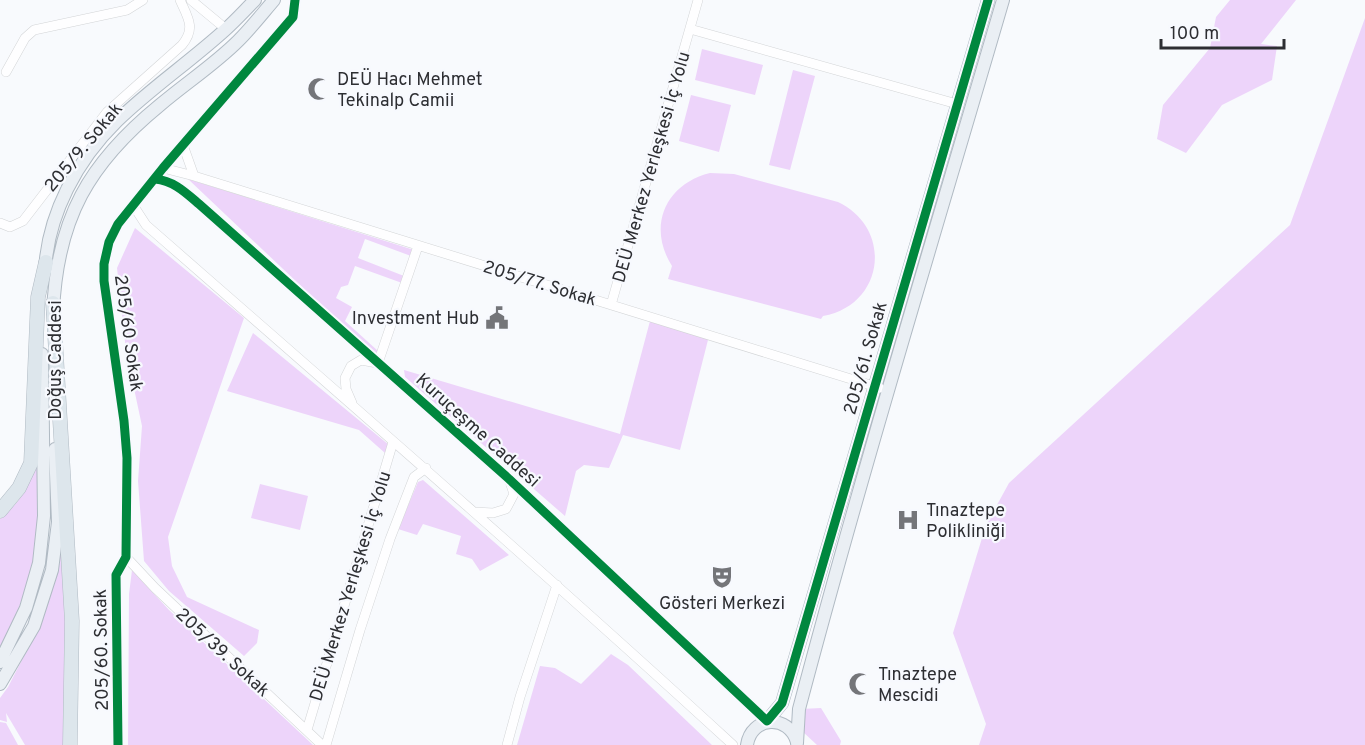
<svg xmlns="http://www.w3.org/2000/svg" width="1365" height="745" font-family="Overpass,sans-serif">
<rect width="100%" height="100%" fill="#f8fafd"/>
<path fill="#edd4fa" d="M 1230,0 L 1296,0 L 1261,44 L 1277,46 L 1272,80 L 1222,105 L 1186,153 L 1157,139 L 1163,105 L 1210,48 L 1216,17 Z
M 1365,18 L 1365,745 L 979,745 L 986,724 L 953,633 L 986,525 L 1009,483 L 1290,225 Z
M 702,49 L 763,65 L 755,95 L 695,80 Z
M 793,70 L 815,76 L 790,170 L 769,165 Z
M 691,95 L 731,105 L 719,152 L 679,141 Z
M 710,173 L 734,174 L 838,202 C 894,229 884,305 823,316 L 821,319 L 668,279 L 672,266 C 647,227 665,184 710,173 Z
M 188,179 L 414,250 L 411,256 L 365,239 L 358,258 L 404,276 L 402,283 L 355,266 L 348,285 L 341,287 L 336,298 L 352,307 L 345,321 L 378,351 L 376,357 Z
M 135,228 L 244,318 L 168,537 L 172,566 L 187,597 L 259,630 L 257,643 L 244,656 L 169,591 L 144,561 L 138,481 L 142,426 L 126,351 L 117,268 Z
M 650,321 L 709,336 L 680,450 L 623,435 L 609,468 L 584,465 L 576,471 L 565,516 L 405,377 L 404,370 L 620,434 Z
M 253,333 L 389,445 L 385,453 L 359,430 L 227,391 Z
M 40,453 L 39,548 L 17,614 L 0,654 L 0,519 C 25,498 30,484 40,453 Z
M 423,480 L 509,555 L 480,571 L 472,559 L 456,554 L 461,536 L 423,524 L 417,535 L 398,529 L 418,482 Z
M 260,484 L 308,496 L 300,530 L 251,518 Z
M 63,524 L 66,558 L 66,745 L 25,745 L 6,713 L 7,722 L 0,720 L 0,698 L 8,687 L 39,627 Z
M 132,570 L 169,610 L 313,745 L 128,745 L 129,594 Z
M 611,654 L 628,665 L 712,745 L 517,745 L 540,666 L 555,668 L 581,684 Z
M 821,708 L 841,741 L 840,745 L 817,745 L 802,731 L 801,709 Z
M 0,722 L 6,723 L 18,745 L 0,745 Z"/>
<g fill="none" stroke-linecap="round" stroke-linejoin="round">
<g stroke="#d3d5d7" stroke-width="10">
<path id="minor" d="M 191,0 L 226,29
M 690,29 L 957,104
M 6,72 L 25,38 L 34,30 L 127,10 L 143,0
M 183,145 L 194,176
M 163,168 L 194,176 L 880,388
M 155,179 C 174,181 185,192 199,204 L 509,479 L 767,721
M 133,205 L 146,225 C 343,397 540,568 733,745
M 0,223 L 10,227 L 23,221 L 107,112 L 182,45 C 196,28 188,18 180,0
M 611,305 L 698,0
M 378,363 L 418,246
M 352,403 L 346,389 L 345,378 L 351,366 L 361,360 L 377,363
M 475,512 L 493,513 L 506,509 L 514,494 L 509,479
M 126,557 L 155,588 L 322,745
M 307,730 L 393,442
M 118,745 L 116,575 L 126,557 L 127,458 L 124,421 L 104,281 L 104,264 L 109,242 L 118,224 L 163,168 L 293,17 L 295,0
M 326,745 L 360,630 L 390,539 L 414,477 L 426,468
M 507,745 L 520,697 L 557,585"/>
</g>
<g stroke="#b0bac3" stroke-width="14">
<path id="major" d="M 45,270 C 48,214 77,160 117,121 C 151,88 191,61 226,29 C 236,20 245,10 255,0
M 53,312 C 57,218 89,163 160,105 C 186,83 215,64 238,41 C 251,28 262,14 274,0
M 0,662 L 26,608 L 39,563 L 44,516 L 42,354
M 0,684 L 34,626 L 52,570 L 58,522 L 55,449
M 767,721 L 782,703 L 988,0
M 797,743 L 799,709 C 862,471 934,236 1003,0
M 747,745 C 751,716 789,714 797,742"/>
</g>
<g stroke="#b0bac3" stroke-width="15">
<path id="highway" d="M 53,303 L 72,621 L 70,745
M 0,511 L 19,488 L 31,463 L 38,297 L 46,262"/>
</g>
<use href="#minor" stroke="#fefeff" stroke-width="9"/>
<use href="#major" stroke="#eaeff4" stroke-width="12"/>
<use href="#highway" stroke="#dde6ec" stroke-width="14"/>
<g stroke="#f7f9fe" stroke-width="13">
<path id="cycleway" d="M 155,179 C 174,181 185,192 199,204 L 509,479 L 767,721 L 782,703 L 988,0
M 118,745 L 116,575 L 126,557 L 127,458 L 124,421 L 104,281 L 104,264 L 109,242 L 118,224 L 163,168 L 293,17 L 295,0"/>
</g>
<use href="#cycleway" stroke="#00873e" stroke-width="9"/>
</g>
<defs>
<g id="mosque-bare" transform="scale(1.8)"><path d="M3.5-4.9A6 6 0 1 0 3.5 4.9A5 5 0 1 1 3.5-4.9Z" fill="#747579" stroke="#f7f9fe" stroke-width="2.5" paint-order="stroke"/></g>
<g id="civic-bare" transform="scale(1.8)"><path d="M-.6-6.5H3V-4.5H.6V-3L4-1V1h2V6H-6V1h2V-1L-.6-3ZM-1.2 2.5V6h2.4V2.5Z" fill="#747579" stroke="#f7f9fe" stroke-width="2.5" paint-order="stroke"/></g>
<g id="hospital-bare" transform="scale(1.8)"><path d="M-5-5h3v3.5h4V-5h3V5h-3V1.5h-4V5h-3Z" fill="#747579" stroke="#f7f9fe" stroke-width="2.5" paint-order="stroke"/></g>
<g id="theatre-bare" transform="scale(1.8)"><path d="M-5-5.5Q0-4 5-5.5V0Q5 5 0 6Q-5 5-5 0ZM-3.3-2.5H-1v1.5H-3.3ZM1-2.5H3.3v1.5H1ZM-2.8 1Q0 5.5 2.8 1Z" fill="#747579" stroke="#f7f9fe" stroke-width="2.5" paint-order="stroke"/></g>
</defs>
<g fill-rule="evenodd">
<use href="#mosque-bare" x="319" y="89"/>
<use href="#civic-bare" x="497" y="318"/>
<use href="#hospital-bare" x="908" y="520"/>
<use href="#theatre-bare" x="722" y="577"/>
<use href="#mosque-bare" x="860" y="684"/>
</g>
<g text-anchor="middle" stroke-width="4.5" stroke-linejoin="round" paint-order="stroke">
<g font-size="18" fill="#2d2e32" stroke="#f7f9fe" text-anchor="start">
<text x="337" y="85">DEÜ Hacı Mehmet<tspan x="337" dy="21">Tekinalp Camii</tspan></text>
<text x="479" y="324" text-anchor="end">Investment Hub</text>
<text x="926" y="516">Tınaztepe<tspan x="926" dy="21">Polikliniği</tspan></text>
<text x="722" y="609" text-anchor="middle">Gösteri Merkezi</text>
<text x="878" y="680">Tınaztepe<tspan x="878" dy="21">Mescidi</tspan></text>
</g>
<g font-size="18" fill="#2d2e32" stroke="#f7f9fe">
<text transform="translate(83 147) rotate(-50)" y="6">205/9. Sokak</text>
<text transform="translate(651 167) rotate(-74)" y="6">DEÜ Merkez Yerleşkesi İç Yolu</text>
<text transform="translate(540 283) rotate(17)" y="6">205/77. Sokak</text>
<text transform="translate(129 333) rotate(82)" y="6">205/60 Sokak</text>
<text transform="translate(865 358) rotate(-74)" y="6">205/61. Sokak</text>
<text transform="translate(55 360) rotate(-90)" y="6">Doğuş Caddesi</text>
<text transform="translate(478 430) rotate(42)" y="6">Kuruçeşme Caddesi</text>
<text transform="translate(350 586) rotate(-73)" y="6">DEÜ Merkez Yerleşkesi İç Yolu</text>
<text transform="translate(101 650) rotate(-91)" y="6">205/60. Sokak</text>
<text transform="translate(223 652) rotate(43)" y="6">205/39. Sokak</text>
</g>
</g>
<path d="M1161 39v9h123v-9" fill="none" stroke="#2d2e32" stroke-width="3"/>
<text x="1170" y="39" font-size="18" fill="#2d2e32" stroke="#f7f9fe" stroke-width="4.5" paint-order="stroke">100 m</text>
</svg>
